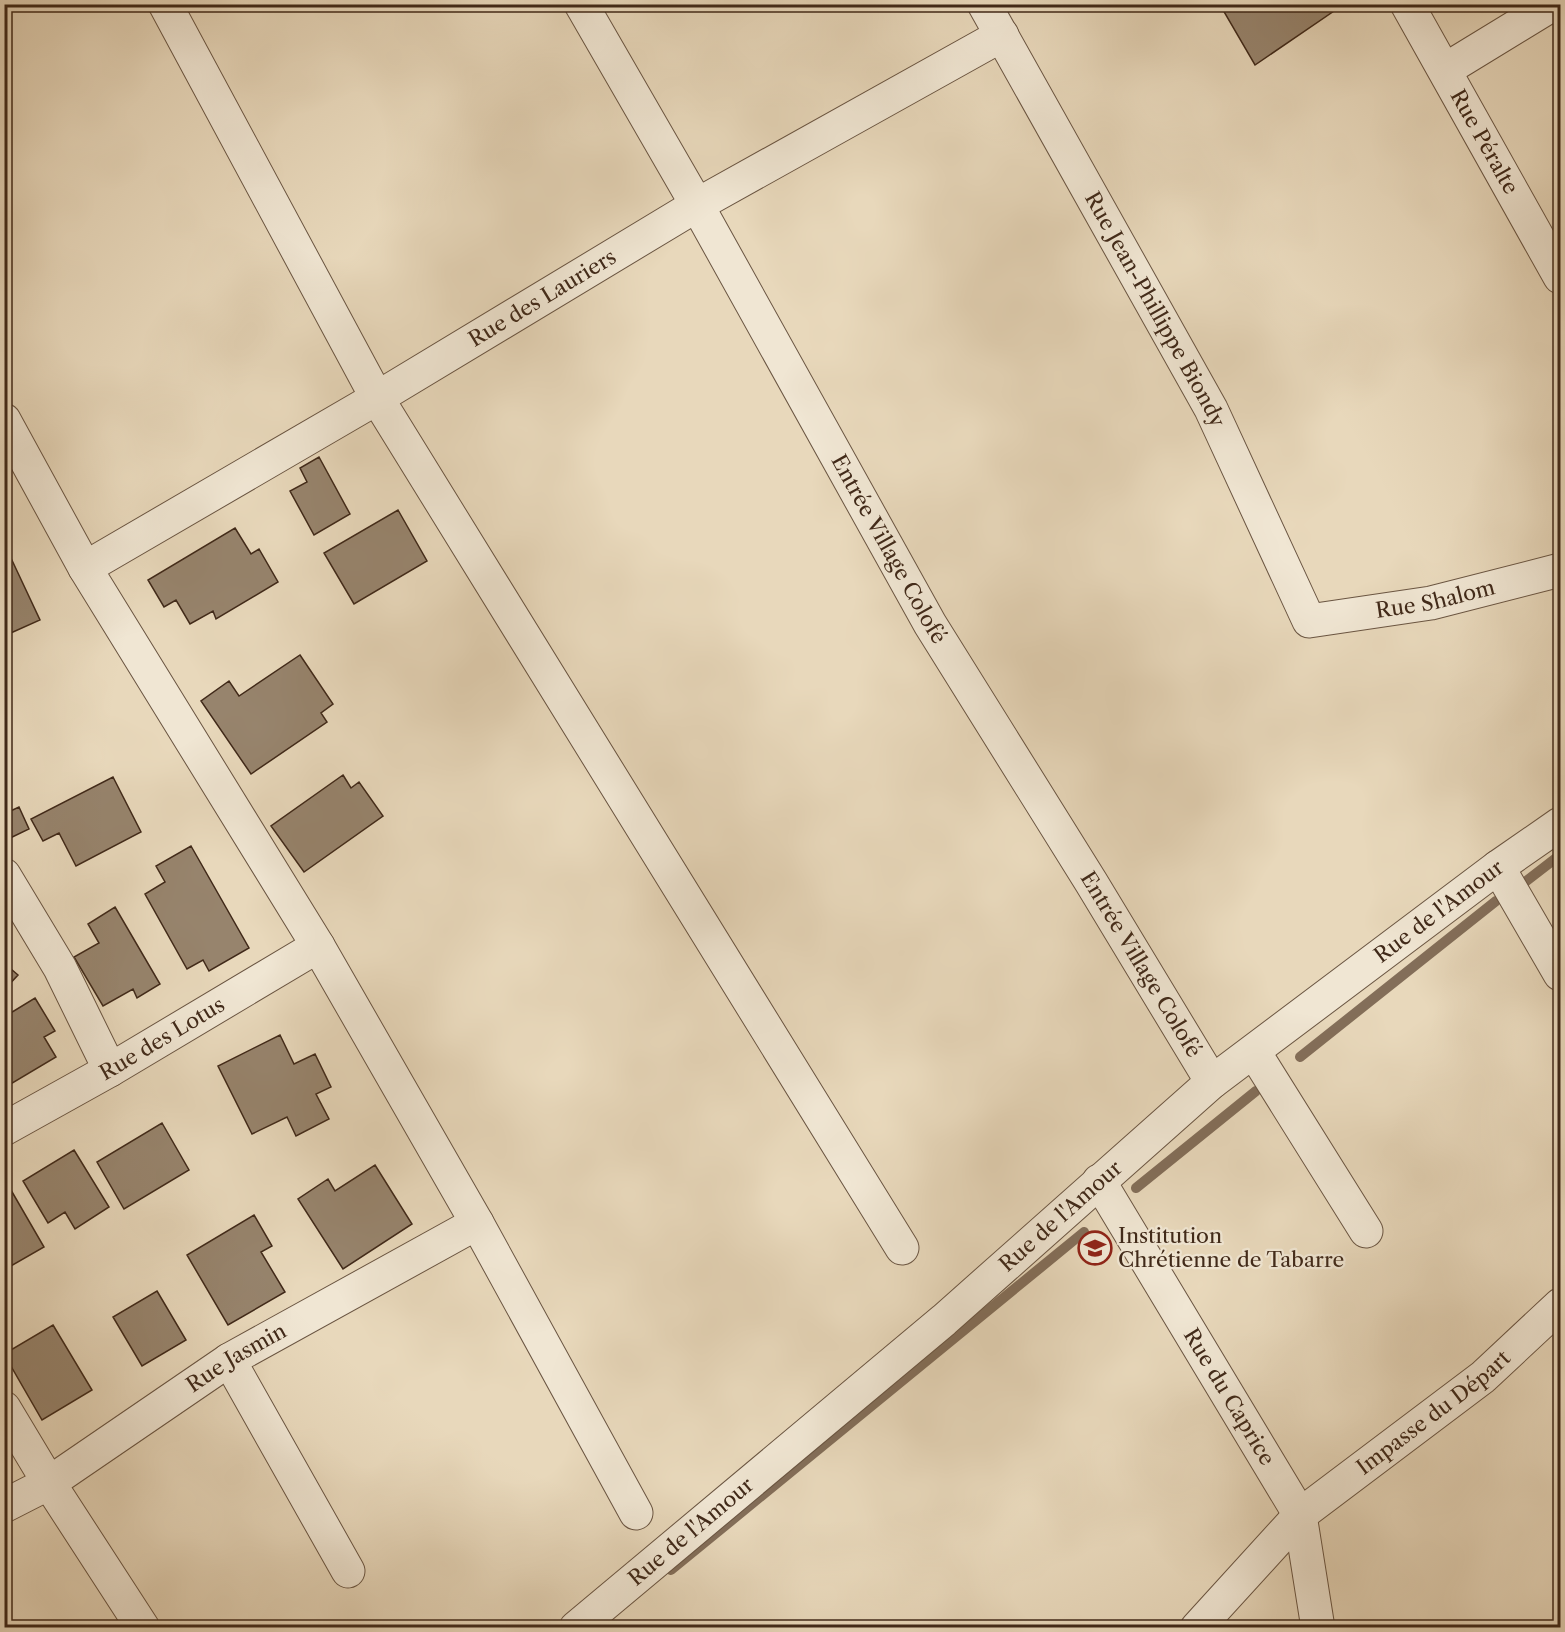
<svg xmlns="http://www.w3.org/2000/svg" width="1565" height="1632" font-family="'Libre Caslon Text',serif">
<rect width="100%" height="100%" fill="#e8d8bb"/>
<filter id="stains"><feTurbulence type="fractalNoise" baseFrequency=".00333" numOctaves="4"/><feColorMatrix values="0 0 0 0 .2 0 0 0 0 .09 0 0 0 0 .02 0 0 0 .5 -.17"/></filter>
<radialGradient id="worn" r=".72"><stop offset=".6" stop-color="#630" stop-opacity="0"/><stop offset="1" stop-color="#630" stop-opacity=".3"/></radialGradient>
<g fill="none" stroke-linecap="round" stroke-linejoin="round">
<path stroke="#836e59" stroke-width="10" d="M 1525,882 L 1560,855
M 1300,1057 L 1496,901
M 1136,1188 L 1256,1091
M 671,1570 L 1084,1232"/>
</g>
<path fill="#97846d" stroke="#402919" stroke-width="1.5" d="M 1231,4 L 1331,4 L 1334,11 L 1255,65 L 1223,10 Z
M 319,457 L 350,514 L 314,535 L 290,491 L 307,482 L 300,468 Z
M 398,510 L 427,561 L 354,604 L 324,553 Z
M 235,528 L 251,554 L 259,549 L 278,582 L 216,619 L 213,611 L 190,624 L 176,600 L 164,607 L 148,580 Z
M 10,556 L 40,620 L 4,636 L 4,559 Z
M 300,655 L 333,704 L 321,713 L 327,722 L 251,774 L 201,701 L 229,681 L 239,696 Z
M 343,775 L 351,788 L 359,782 L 383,816 L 304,872 L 271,826 Z
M 113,777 L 141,832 L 76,866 L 59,833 L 43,841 L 31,819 Z
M 19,807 L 29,829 L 4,841 L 4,814 Z
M 191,846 L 249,948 L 209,971 L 203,960 L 187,969 L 145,894 L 165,882 L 156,866 Z
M 115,907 L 160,984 L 137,998 L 133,989 L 103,1006 L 74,957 L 99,943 L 88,924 Z
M 4,963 L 18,975 L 4,990 Z
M 35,998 L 55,1031 L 44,1037 L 56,1057 L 4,1088 L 4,1017 Z
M 280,1035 L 294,1064 L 315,1054 L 331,1087 L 316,1094 L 329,1119 L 296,1136 L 287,1117 L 252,1134 L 218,1066 Z
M 162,1123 L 189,1170 L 124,1209 L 97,1162 Z
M 74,1150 L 109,1207 L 75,1229 L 65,1212 L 48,1223 L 23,1181 Z
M 375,1165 L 412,1224 L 343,1269 L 298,1199 L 328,1179 L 335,1191 Z
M 4,1178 L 44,1247 L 4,1270 Z
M 254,1215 L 272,1246 L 261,1252 L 285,1292 L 228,1325 L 187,1255 Z
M 157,1291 L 186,1340 L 142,1366 L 113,1317 Z
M 53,1325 L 92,1390 L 42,1420 L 4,1354 Z"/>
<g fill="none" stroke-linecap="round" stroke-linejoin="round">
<g stroke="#6a5542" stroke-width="35">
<g id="minor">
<path d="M 165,4 L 377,398 L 902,1248"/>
<path id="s1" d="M 581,4 L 697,205 L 930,624 L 1091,882 L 1212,1082"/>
<path id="s2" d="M 984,4 L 1211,409 L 1309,621 L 1431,603 L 1560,570"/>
<path id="s3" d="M 1407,4 L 1560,277"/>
<path d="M 1445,70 L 1553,4"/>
<path d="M 4,420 L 85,568 L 318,946 L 477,1223 L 636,1513"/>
<path id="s4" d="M 85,568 L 377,398 L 697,205 L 1002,35"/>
<path d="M 1498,867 L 1560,974"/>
<path d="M 4,875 L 60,968 L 110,1070"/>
<path d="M 1254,1052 L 1366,1231"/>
<path id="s5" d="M 4,1129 L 110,1070 L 318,946"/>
<path id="s6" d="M 1099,1181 L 1300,1515 L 1318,1628"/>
<path d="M 229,1360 L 348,1571"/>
<path d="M 4,1408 L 49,1483 L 143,1628"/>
<path id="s7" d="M 4,1506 L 49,1483 L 229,1360 L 477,1223"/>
<path id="s8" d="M 576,1628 L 944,1320 L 1212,1082 L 1498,867 L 1560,824"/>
<path id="s9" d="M 1197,1628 L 1300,1515 L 1483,1377 L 1560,1305"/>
</g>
</g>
<use href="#minor" stroke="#f0e6d3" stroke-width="33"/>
</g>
<defs>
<g id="school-ring" transform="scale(1.725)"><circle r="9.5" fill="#f0e6d3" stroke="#8f2418" stroke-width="1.5"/><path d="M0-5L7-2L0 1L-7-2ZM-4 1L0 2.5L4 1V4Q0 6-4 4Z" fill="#8f2418"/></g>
</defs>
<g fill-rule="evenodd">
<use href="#school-ring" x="1095" y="1248"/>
</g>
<g text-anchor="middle" stroke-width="4.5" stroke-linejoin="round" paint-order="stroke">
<g font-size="21" fill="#402919" stroke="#f0e6d3">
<text dy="7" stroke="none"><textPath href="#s3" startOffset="158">Rue Péralte</textPath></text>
<text dy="7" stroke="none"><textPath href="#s4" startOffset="531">Rue des Lauriers</textPath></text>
<text dy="7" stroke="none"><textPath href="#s2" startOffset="350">Rue Jean-Phillippe Biondy</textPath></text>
<text dy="7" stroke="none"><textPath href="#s1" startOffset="626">Entrée Village Colofé</textPath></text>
<text dy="7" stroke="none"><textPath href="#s2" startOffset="826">Rue Shalom</textPath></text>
<text dy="7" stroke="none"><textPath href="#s8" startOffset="1122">Rue de l'Amour</textPath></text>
<text dy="7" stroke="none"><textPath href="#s1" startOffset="1112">Entrée Village Colofé</textPath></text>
<text dy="7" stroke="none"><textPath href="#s5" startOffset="182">Rue des Lotus</textPath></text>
<text dy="7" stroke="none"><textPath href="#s8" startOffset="636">Rue de l'Amour</textPath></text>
<text dy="7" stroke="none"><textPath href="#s7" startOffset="276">Rue Jasmin</textPath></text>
<text dy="7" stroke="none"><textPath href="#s6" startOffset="252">Rue du Caprice</textPath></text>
<text dy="7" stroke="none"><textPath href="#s9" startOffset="321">Impasse du Départ</textPath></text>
<text dy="7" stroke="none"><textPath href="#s8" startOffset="150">Rue de l'Amour</textPath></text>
</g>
<g font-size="21" fill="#402919" stroke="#f0e6d3" text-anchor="start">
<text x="1118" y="1243">Institution<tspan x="1118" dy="24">Chrétienne de Tabarre</tspan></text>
</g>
</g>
<rect width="1565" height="1632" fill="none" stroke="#e8d8bb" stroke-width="24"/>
<rect x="6" y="6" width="1553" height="1620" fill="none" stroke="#402919" stroke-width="3"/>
<rect x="12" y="12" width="1541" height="1608" fill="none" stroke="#402919" stroke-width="1.5"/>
<rect width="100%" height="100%" filter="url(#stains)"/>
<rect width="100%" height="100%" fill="url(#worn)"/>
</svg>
